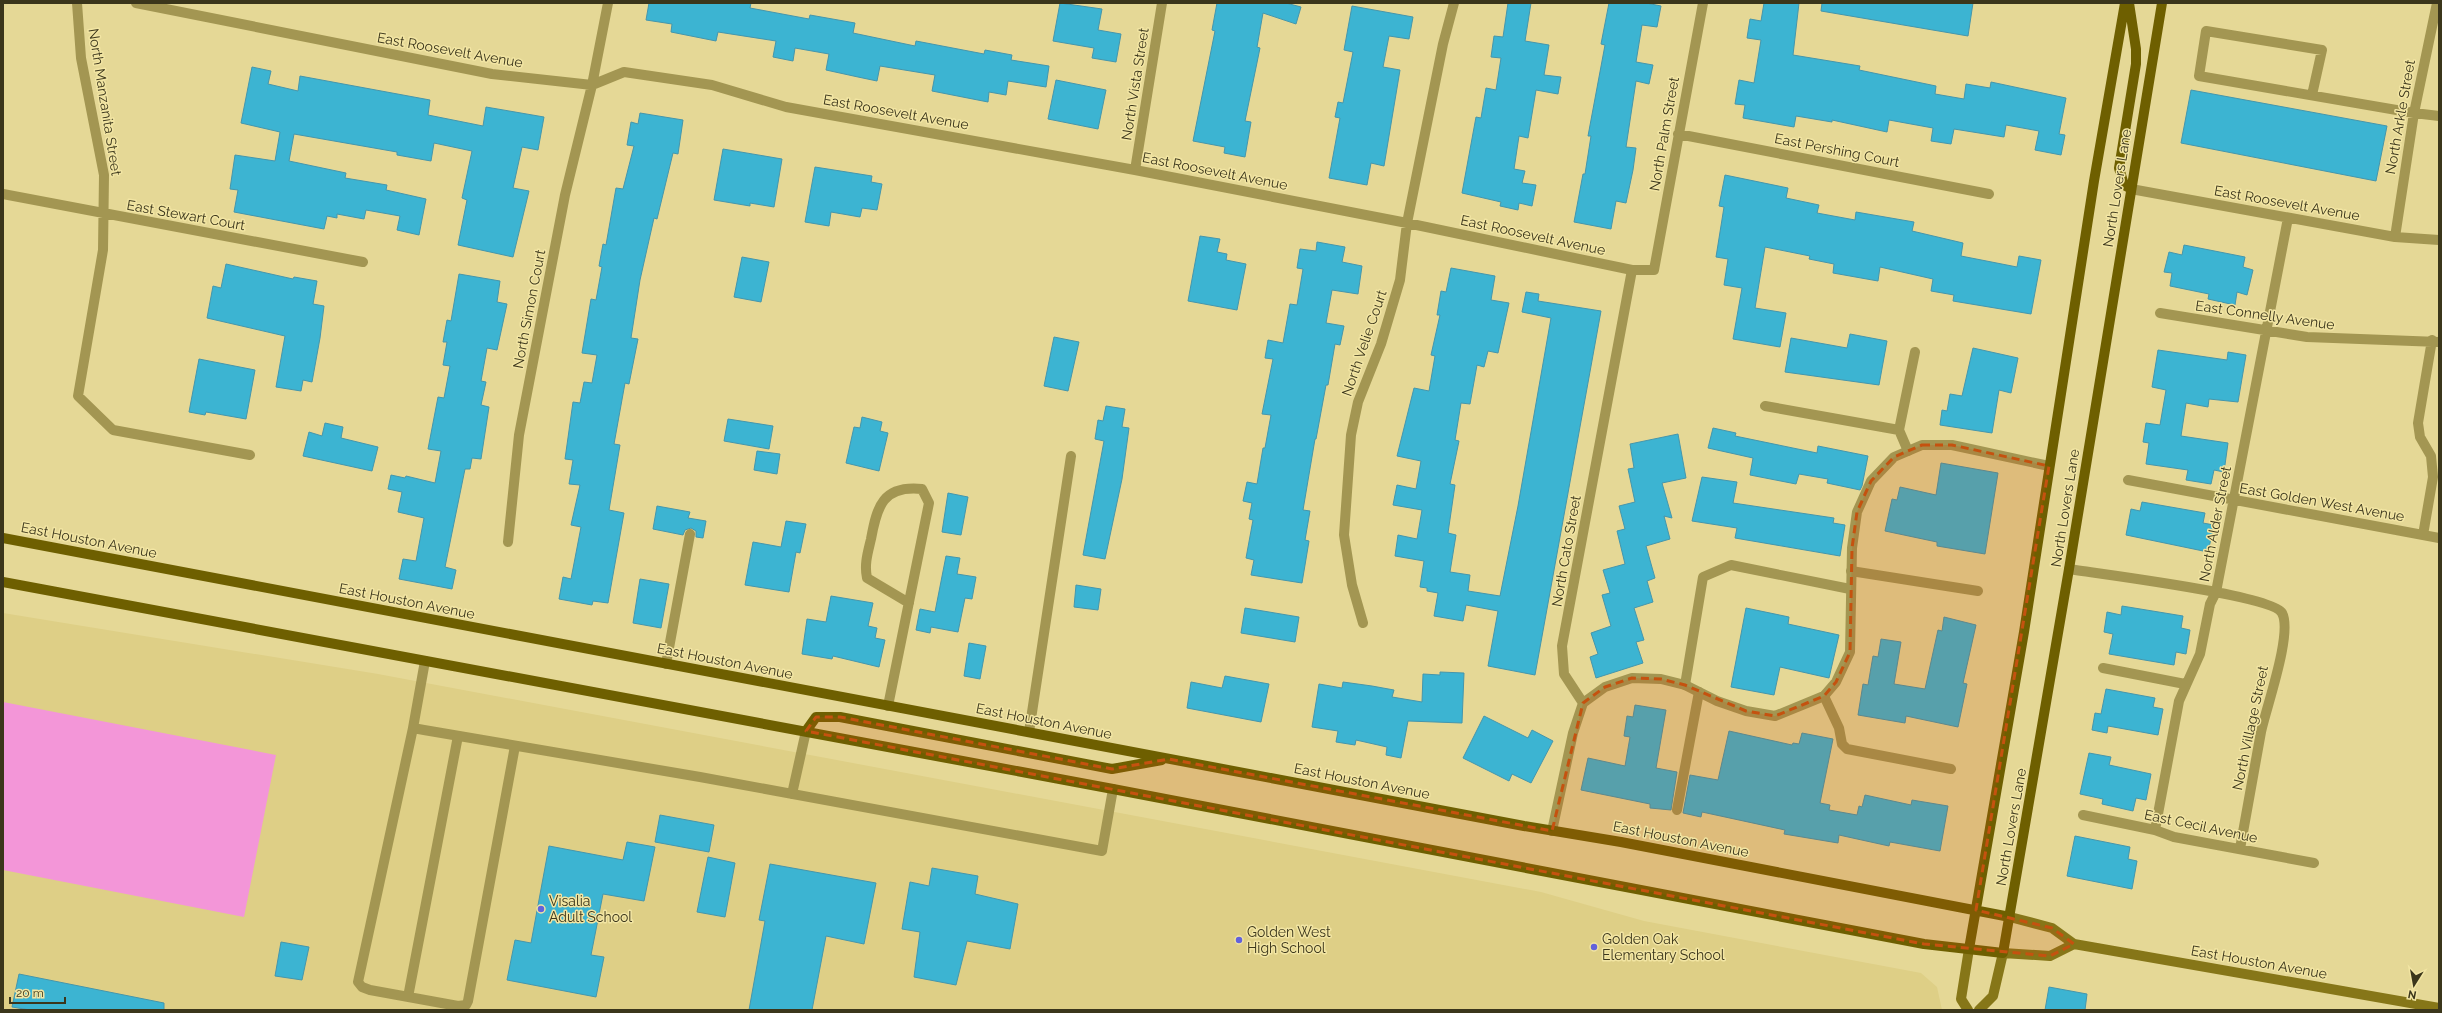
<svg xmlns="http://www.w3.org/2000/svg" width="2442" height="1013" font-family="Raleway,sans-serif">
<rect width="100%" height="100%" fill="#e5d896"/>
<path fill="#decf86" d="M 3,613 L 378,674 L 1541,892 L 1644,921 L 1921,973 L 1937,987 L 1942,1010 L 3,1010 Z"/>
<path fill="#f396d8" d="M 3,702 L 276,755 L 244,917 L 3,870 Z"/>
<path fill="#3cb4d2" stroke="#4596ac" d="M 649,3 L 751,3 L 750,8 L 809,19 L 810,15 L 855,23 L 853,33 L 915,46 L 916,41 L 984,54 L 985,50 L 1012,55 L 1011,60 L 1049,66 L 1046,87 L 1008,81 L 1006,95 L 989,92 L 988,102 L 932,91 L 935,75 L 880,66 L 877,81 L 858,77 L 826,70 L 829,54 L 795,48 L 793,61 L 773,57 L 776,41 L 718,32 L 716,41 L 671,32 L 672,24 L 646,20 Z
M 1060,3 L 1102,9 L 1098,30 L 1121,34 L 1116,62 L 1092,58 L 1094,48 L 1053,41 Z
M 1217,3 L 1286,3 L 1301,7 L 1296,24 L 1263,13 L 1257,47 L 1260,48 L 1245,121 L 1251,122 L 1245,157 L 1224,153 L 1225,147 L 1193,141 L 1215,31 L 1212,30 Z
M 1508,3 L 1531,3 L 1525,41 L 1549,45 L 1544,75 L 1561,77 L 1558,94 L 1536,90 L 1528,138 L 1519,136 L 1514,169 L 1525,171 L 1522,183 L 1536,185 L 1532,206 L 1519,203 L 1518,210 L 1500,206 L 1501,202 L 1462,193 L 1476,117 L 1481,118 L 1486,88 L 1496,90 L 1501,58 L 1491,57 L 1494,36 L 1503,37 Z
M 1609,3 L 1646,3 L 1661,6 L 1657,27 L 1642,25 L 1636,62 L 1653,65 L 1649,84 L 1636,81 L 1626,147 L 1636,148 L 1633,170 L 1626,203 L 1616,201 L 1611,229 L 1574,222 L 1583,174 L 1585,174 L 1591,136 L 1588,136 L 1605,45 L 1601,44 Z
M 1764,3 L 1799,3 L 1793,55 L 1860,66 L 1859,70 L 1936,86 L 1935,94 L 1964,99 L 1966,84 L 1990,88 L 1991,82 L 2066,98 L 2059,134 L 2065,135 L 2061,155 L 2035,150 L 2039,131 L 2006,125 L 2004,137 L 1954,129 L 1951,144 L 1931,141 L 1933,128 L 1889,120 L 1887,132 L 1832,120 L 1832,122 L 1796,116 L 1794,127 L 1743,118 L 1745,105 L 1735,104 L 1739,80 L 1754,83 L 1761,40 L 1747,38 L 1750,19 L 1761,21 Z
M 1822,3 L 1973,3 L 1968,36 L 1821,11 Z
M 1352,6 L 1413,17 L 1409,39 L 1389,36 L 1383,67 L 1400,70 L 1384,166 L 1371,163 L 1367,185 L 1329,178 L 1340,118 L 1335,117 L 1338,102 L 1343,103 L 1353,52 L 1344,50 Z
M 252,67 L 271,71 L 268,84 L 298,91 L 300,76 L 430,100 L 428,115 L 483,126 L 486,107 L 544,117 L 538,150 L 522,147 L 513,188 L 529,191 L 513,257 L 458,245 L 467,200 L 462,198 L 472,151 L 434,143 L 431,161 L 397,155 L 397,152 L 294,134 L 289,161 L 346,173 L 345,178 L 387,185 L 386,190 L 426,199 L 419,235 L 397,230 L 400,216 L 366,210 L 364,219 L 337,214 L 337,218 L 327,216 L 324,229 L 234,212 L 238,190 L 230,189 L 235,155 L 275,161 L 280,132 L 241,123 Z
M 1056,80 L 1106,90 L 1098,129 L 1048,119 Z
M 2191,90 L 2387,126 L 2376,181 L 2181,143 Z
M 640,113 L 683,120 L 678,154 L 673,153 L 657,219 L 654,218 L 640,280 L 631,338 L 638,339 L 629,384 L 625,383 L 614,444 L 620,445 L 609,510 L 624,513 L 608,603 L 593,601 L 592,605 L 559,599 L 563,577 L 571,579 L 581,527 L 571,525 L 580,485 L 569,484 L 573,460 L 565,459 L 573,402 L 580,403 L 584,382 L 592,383 L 597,355 L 582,353 L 591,299 L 596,300 L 602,267 L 599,266 L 603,244 L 606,245 L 616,188 L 623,189 L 634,146 L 627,145 L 631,122 L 638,124 Z
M 723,149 L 782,159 L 774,207 L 750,203 L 750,206 L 714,200 Z
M 815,167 L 872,176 L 871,182 L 882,184 L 877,210 L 862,208 L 860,217 L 831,212 L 829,226 L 805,222 Z
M 1725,175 L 1788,188 L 1786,198 L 1819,205 L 1817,213 L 1855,220 L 1856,212 L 1914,222 L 1912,231 L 1963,243 L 1961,256 L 2017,267 L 2019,256 L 2041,260 L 2031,314 L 1953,301 L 1954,295 L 1931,291 L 1933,279 L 1880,267 L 1878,281 L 1833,273 L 1834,264 L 1809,259 L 1810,256 L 1765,247 L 1755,308 L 1786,313 L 1780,347 L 1733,339 L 1742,288 L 1724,285 L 1728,259 L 1716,257 L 1724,207 L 1719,206 Z
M 1200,236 L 1220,239 L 1217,252 L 1227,254 L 1226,260 L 1246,264 L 1237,310 L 1188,301 Z
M 1317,242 L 1345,247 L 1342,262 L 1362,266 L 1358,294 L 1332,290 L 1326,323 L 1344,326 L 1340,345 L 1335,344 L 1328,385 L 1326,385 L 1316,439 L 1315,439 L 1303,510 L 1310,511 L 1305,540 L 1309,541 L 1302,583 L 1251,575 L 1254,560 L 1246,558 L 1253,520 L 1249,519 L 1252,503 L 1243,501 L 1247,482 L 1257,484 L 1263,448 L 1265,448 L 1271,415 L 1262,414 L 1273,359 L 1265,358 L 1268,340 L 1283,343 L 1290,304 L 1297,305 L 1303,269 L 1297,268 L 1300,249 L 1316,251 Z
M 2184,245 L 2245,257 L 2243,267 L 2253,270 L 2247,295 L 2237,292 L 2235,305 L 2208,299 L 2209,294 L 2170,286 L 2172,273 L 2164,272 L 2169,252 L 2182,255 Z
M 742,257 L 769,262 L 761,302 L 734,297 Z
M 226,264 L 293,279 L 294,277 L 317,281 L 313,304 L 324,306 L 320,338 L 312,382 L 303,380 L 301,391 L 276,387 L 285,336 L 207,318 L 213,286 L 221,288 Z
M 1451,268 L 1495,276 L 1491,300 L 1509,303 L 1498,353 L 1488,351 L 1484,367 L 1477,365 L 1470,404 L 1461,403 L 1455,440 L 1459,441 L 1450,484 L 1455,485 L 1448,533 L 1456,535 L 1450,572 L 1470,575 L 1468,591 L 1500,596 L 1518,506 L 1551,318 L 1522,312 L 1526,292 L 1539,294 L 1538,301 L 1601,311 L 1535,675 L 1488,666 L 1498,611 L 1466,605 L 1463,621 L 1434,616 L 1438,593 L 1427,591 L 1427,588 L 1420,587 L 1424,561 L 1395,556 L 1398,535 L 1417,539 L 1422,510 L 1393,505 L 1397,485 L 1416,489 L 1421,461 L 1397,456 L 1414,388 L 1429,391 L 1435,356 L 1431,355 L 1440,315 L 1437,315 L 1441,291 L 1446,292 Z
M 459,274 L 500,281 L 497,302 L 507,304 L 497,350 L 487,348 L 481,381 L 486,382 L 481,405 L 489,407 L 481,459 L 472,458 L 470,469 L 465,469 L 445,567 L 456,570 L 452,589 L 399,579 L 403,559 L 416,561 L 424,518 L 398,512 L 402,492 L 388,489 L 391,475 L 405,478 L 406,476 L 435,483 L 441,451 L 428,449 L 438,397 L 444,398 L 450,366 L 443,365 L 447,342 L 443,342 L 447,320 L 451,321 Z
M 1850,334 L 1887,341 L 1879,385 L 1785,372 L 1791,338 L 1847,348 Z
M 1054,337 L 1079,342 L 1068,391 L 1044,386 Z
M 1973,348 L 2018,358 L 2011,393 L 1999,390 L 1992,433 L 1940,425 L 1942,410 L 1947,411 L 1950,394 L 1962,396 Z
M 2158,350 L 2227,360 L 2228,352 L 2246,355 L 2238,402 L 2209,399 L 2208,407 L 2186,403 L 2181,436 L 2228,443 L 2224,472 L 2214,470 L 2211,484 L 2186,480 L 2188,470 L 2146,464 L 2149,443 L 2143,442 L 2146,423 L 2160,425 L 2166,390 L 2152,387 Z
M 199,359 L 255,370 L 246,419 L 206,412 L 205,415 L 189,412 Z
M 1106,406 L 1125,409 L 1122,427 L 1129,428 L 1122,479 L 1105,559 L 1083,555 L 1104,441 L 1095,439 L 1098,420 L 1103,421 Z
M 862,417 L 882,422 L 880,431 L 888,433 L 879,471 L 846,463 L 854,427 L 860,428 Z
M 728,419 L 773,426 L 769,449 L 724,441 Z
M 325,423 L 343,427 L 341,438 L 378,447 L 372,471 L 303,456 L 309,432 L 322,436 Z
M 1713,428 L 1736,433 L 1735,436 L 1817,453 L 1818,446 L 1868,456 L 1862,486 L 1860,490 L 1827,483 L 1828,479 L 1799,474 L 1796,484 L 1750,475 L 1753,458 L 1708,448 Z
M 1678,434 L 1686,478 L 1662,483 L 1672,518 L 1664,516 L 1670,539 L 1646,546 L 1655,578 L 1647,581 L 1653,602 L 1634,608 L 1644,640 L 1636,642 L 1643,663 L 1596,678 L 1590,657 L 1598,654 L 1591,633 L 1611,626 L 1602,595 L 1610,593 L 1603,570 L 1625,564 L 1617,531 L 1625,529 L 1619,506 L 1635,502 L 1628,469 L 1634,468 L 1630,444 Z
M 757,451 L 780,454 L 777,474 L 754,470 Z
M 1941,463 L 1998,473 L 1985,554 L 1937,546 L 1937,542 L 1885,531 L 1892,499 L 1897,500 L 1900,487 L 1936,495 Z
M 1702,477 L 1737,482 L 1733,503 L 1834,518 L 1833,523 L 1845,525 L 1840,556 L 1735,538 L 1737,528 L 1692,521 Z
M 948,493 L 968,497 L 961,535 L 942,532 Z
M 2142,502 L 2205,513 L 2203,523 L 2214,525 L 2208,552 L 2126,535 L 2131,509 L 2140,511 Z
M 657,506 L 690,512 L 688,518 L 706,521 L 703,538 L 696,537 L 696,531 L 691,528 L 685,530 L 683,535 L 653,529 Z
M 786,521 L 806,524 L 800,553 L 796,552 L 789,592 L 745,585 L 753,542 L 781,547 Z
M 946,556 L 960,558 L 957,574 L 976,577 L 972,599 L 965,598 L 958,632 L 931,627 L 930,633 L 916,630 L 920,609 L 935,612 Z
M 640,579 L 669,584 L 661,628 L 633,623 Z
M 1076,585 L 1101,589 L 1098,610 L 1074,607 Z
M 831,596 L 873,603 L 868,626 L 877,628 L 875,638 L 885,640 L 879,667 L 833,656 L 832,659 L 802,654 L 807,619 L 826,622 Z
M 2122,606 L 2183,616 L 2181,628 L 2190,630 L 2186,654 L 2176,652 L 2174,665 L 2109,654 L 2113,634 L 2104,632 L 2107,612 L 2121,615 Z
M 1245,608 L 1299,617 L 1295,642 L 1241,633 Z
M 1746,608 L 1789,617 L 1788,624 L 1839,635 L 1829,678 L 1780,667 L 1774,695 L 1731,687 Z
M 1944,617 L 1976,625 L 1963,683 L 1967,684 L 1958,727 L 1906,716 L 1905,723 L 1858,715 L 1863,684 L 1868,685 L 1873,656 L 1878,657 L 1881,639 L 1901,642 L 1894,684 L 1925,689 L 1938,630 L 1942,631 Z
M 969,643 L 986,646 L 980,679 L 964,676 Z
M 1440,672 L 1464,673 L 1462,723 L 1408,721 L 1401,758 L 1386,755 L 1387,747 L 1356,740 L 1355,745 L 1336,742 L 1338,731 L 1312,727 L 1319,684 L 1342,688 L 1343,682 L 1372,686 L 1394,690 L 1392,697 L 1422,702 L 1423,674 L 1440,675 Z
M 1225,676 L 1269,684 L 1261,722 L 1187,708 L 1191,682 L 1222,688 Z
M 2106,689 L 2155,698 L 2153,707 L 2163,709 L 2158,735 L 2108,726 L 2107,733 L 2092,730 L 2095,713 L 2101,714 Z
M 1635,705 L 1666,710 L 1656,768 L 1677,772 L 1671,810 L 1650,808 L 1650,804 L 1581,790 L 1588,758 L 1625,766 L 1630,737 L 1624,736 L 1627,716 L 1633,717 Z
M 1484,716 L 1528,738 L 1532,730 L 1553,741 L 1531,783 L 1512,774 L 1509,781 L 1463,758 Z
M 1729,731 L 1792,745 L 1793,743 L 1799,744 L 1802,733 L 1833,739 L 1820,803 L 1830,805 L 1829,810 L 1857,815 L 1859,806 L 1862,807 L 1865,795 L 1911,805 L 1912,800 L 1948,806 L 1940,851 L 1890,842 L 1889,846 L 1839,835 L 1838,843 L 1784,834 L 1785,830 L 1702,812 L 1701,817 L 1683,813 L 1690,775 L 1718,780 Z
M 2089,753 L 2111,757 L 2109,765 L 2151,774 L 2146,800 L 2136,798 L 2133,811 L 2102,804 L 2103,799 L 2080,794 Z
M 660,815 L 714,825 L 709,852 L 655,842 Z
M 2075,836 L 2130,847 L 2128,859 L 2137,861 L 2132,889 L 2067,876 Z
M 627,842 L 655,847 L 644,901 L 603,894 L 591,955 L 604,957 L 596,997 L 507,980 L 515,940 L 531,943 L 549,846 L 623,860 Z
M 708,857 L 735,863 L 725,917 L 697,912 Z
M 770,864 L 876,883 L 864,944 L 826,936 L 812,1010 L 749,1010 L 765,921 L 759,920 Z
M 932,868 L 978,876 L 975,894 L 1018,904 L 1010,949 L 967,941 L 956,985 L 914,977 L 920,932 L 902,929 L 910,882 L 929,886 Z
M 281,942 L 309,947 L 302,980 L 275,976 Z
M 19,974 L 164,1003 L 164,1010 L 30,1010 L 12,1007 Z
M 2049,987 L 2087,994 L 2085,1010 L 2045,1010 Z"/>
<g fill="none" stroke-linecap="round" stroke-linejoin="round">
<path stroke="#a39652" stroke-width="10" d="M 1765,406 L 1899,430 L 1908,451
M 1899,430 L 1915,352
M 1851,571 L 1978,591
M 425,661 L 413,728 L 424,730 L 700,777 L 1102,851 L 1113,789
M 666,664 L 690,534
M 1685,685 L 1703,577 L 1731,565 L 1850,589
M 1824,696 L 1839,728 L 1842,744 L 1847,749 L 1951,769
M 888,706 L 929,503 L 922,489 C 883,485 877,506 871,539 C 868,552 864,564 867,578 L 909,603
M 413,728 L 358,982 L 362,987 L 370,990 L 458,1006 L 466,1005 L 468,1001 L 515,746
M 1029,732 L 1071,456
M 792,794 L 806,731
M 1677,810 L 1699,692
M 408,997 L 458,736"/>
<path stroke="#a39652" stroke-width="10" d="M 77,3 L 81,58 L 104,175 L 103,250 L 78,396 L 113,430 L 250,455
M 136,3 L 492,74 L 592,85 L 624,72 L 712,85 L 786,107 L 1135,170 L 1407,223 L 1632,270 L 1654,270 L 1703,3
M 2312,95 L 2322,50 L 2206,31 L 2199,76 L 2414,113 L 2439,116
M 1678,134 L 1989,194
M 1135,170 L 1162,3
M 2131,189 L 2395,237 L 2439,240
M 3,194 L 363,262
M 2395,237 L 2414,113 L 2437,3
M 2160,313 L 2307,337 L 2439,342
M 2128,480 L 2439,538
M 2423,535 L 2433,477 L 2431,456 L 2420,437 L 2418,423 L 2432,340
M 508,542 L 519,435 L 565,195 L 592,85 L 608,3
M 2069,569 C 2099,574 2272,595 2282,613 C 2293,633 2266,708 2261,732 C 2254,771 2247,810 2240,849
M 1363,623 L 1352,585 L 1344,535 L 1351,435 L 1358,402 L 1381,344 L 1400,280 L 1407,223 L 1443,44 L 1454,3
M 2103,668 L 2185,684
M 1583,703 L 1605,687 L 1632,678 L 1661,679 L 1685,685 L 1717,701 L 1746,711 L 1775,716 L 1824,696 L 1836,682 L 1850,652 L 1852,548 L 1857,512 L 1871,481 L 1894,457 L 1922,445 L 1952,445 L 2049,466
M 2083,815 L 2155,830 L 2174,837 L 2314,863
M 2155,830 L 2179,701 L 2200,654 L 2210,604 L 2216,592 L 2288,218
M 1552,831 L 1573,733 L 1583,703 L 1564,674 L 1562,646 L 1632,270"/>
<path stroke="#867618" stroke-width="10" d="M 2010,917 L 2052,928 L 2074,944 L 2439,1008
M 1968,1010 L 1961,999 L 1969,949
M 1979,1010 L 1993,996 L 2003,953 L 2050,956 L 2074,944"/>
<path stroke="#6e5f00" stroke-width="10" d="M 2129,3 L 2136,49 L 2136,64 L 2119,168 L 2124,185 L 2131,189
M 3,538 L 1524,826 L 1621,842 L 2010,917
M 3,582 L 1113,789 L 1924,944 L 2003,953 L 2069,569 L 2162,3
M 806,731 L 816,717 L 840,717 L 1112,769 L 1162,760
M 1969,949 L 2024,632 L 2094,181 L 2125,3"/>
</g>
<path fill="#c5520f" fill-opacity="0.2" stroke="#c5520f" stroke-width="3" stroke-dasharray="8 5" stroke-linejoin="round" d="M 1922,445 L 1952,445 L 2049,466 L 1976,910 L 2052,928 L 2074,944 L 2050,956 L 1924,944 L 806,731 L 816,717 L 840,717 L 1112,769 L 1169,759 L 1552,831 L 1583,703 L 1605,687 L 1632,678 L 1661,679 L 1685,685 L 1746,711 L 1775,716 L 1824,696 L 1836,682 L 1850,652 L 1852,548 L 1857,512 L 1871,481 L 1894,457 Z"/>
<g fill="#6262db" stroke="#f2e5a3" stroke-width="1.5">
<circle cx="541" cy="909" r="4"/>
<circle cx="1239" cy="940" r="4"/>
<circle cx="1594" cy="947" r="4"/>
</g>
<g text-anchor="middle" stroke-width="3" stroke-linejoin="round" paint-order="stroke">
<g font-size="14" fill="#3b361b" stroke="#f2e5a3">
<text transform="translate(450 50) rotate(10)" y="5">East Roosevelt Avenue</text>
<text transform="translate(1135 84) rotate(-81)" y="5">North Vista Street</text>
<text transform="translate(105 102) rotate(81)" y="5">North Manzanita Street</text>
<text transform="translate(896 112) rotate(10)" y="5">East Roosevelt Avenue</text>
<text transform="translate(2400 117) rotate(-80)" y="5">North Arkle Street</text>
<text transform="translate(1664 134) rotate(-80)" y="5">North Palm Street</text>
<text transform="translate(1837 150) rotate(11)" y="5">East Pershing Court</text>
<text transform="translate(1215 171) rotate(11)" y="5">East Roosevelt Avenue</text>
<text transform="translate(2117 188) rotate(-81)" y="5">North Lovers Lane</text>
<text transform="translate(2287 203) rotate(10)" y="5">East Roosevelt Avenue</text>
<text transform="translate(186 215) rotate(10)" y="5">East Stewart Court</text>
<text transform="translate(1533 235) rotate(12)" y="5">East Roosevelt Avenue</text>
<text transform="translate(529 309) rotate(-79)" y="5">North Simon Court</text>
<text transform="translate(2265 315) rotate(8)" y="5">East Connelly Avenue</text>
<text transform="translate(1364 343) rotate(-71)" y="5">North Velie Court</text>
<text transform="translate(2322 502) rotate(10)" y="5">East Golden West Avenue</text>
<text transform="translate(2065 508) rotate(-81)" y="5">North Lovers Lane</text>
<text transform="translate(2215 524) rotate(-79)" y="5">North Alder Street</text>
<text transform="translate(89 540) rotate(11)" y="5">East Houston Avenue</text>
<text transform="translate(1566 551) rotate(-80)" y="5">North Cato Street</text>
<text transform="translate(407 601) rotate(11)" y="5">East Houston Avenue</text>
<text transform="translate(725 661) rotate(11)" y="5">East Houston Avenue</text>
<text transform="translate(1044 721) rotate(11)" y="5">East Houston Avenue</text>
<text transform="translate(2250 728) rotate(-78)" y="5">North Village Street</text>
<text transform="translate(1362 781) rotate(11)" y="5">East Houston Avenue</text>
<text transform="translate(2201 826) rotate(12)" y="5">East Cecil Avenue</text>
<text transform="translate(2011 827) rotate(-80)" y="5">North Lovers Lane</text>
<text transform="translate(1681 839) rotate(11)" y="5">East Houston Avenue</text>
<text transform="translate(2259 962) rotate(10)" y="5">East Houston Avenue</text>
</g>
<g font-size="14" fill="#3b361b" stroke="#f2e5a3" text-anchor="start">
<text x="549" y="906">Visalia<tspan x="549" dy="16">Adult School</tspan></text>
<text x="1247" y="937">Golden West<tspan x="1247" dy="16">High School</tspan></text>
<text x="1602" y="944">Golden Oak<tspan x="1602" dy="16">Elementary School</tspan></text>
</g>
</g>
<rect width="2442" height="1013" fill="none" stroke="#3b361b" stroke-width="8"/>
<g transform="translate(2414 985) rotate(191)" stroke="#f2e5a3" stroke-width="3" paint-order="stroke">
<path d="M0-3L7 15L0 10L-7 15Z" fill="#3b361b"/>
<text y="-6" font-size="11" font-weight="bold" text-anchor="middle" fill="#3b361b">N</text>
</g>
<path d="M10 997v6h55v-6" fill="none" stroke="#3b361b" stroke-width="2"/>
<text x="16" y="997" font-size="12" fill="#3b361b" stroke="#f2e5a3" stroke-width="3" paint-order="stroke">20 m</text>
</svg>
